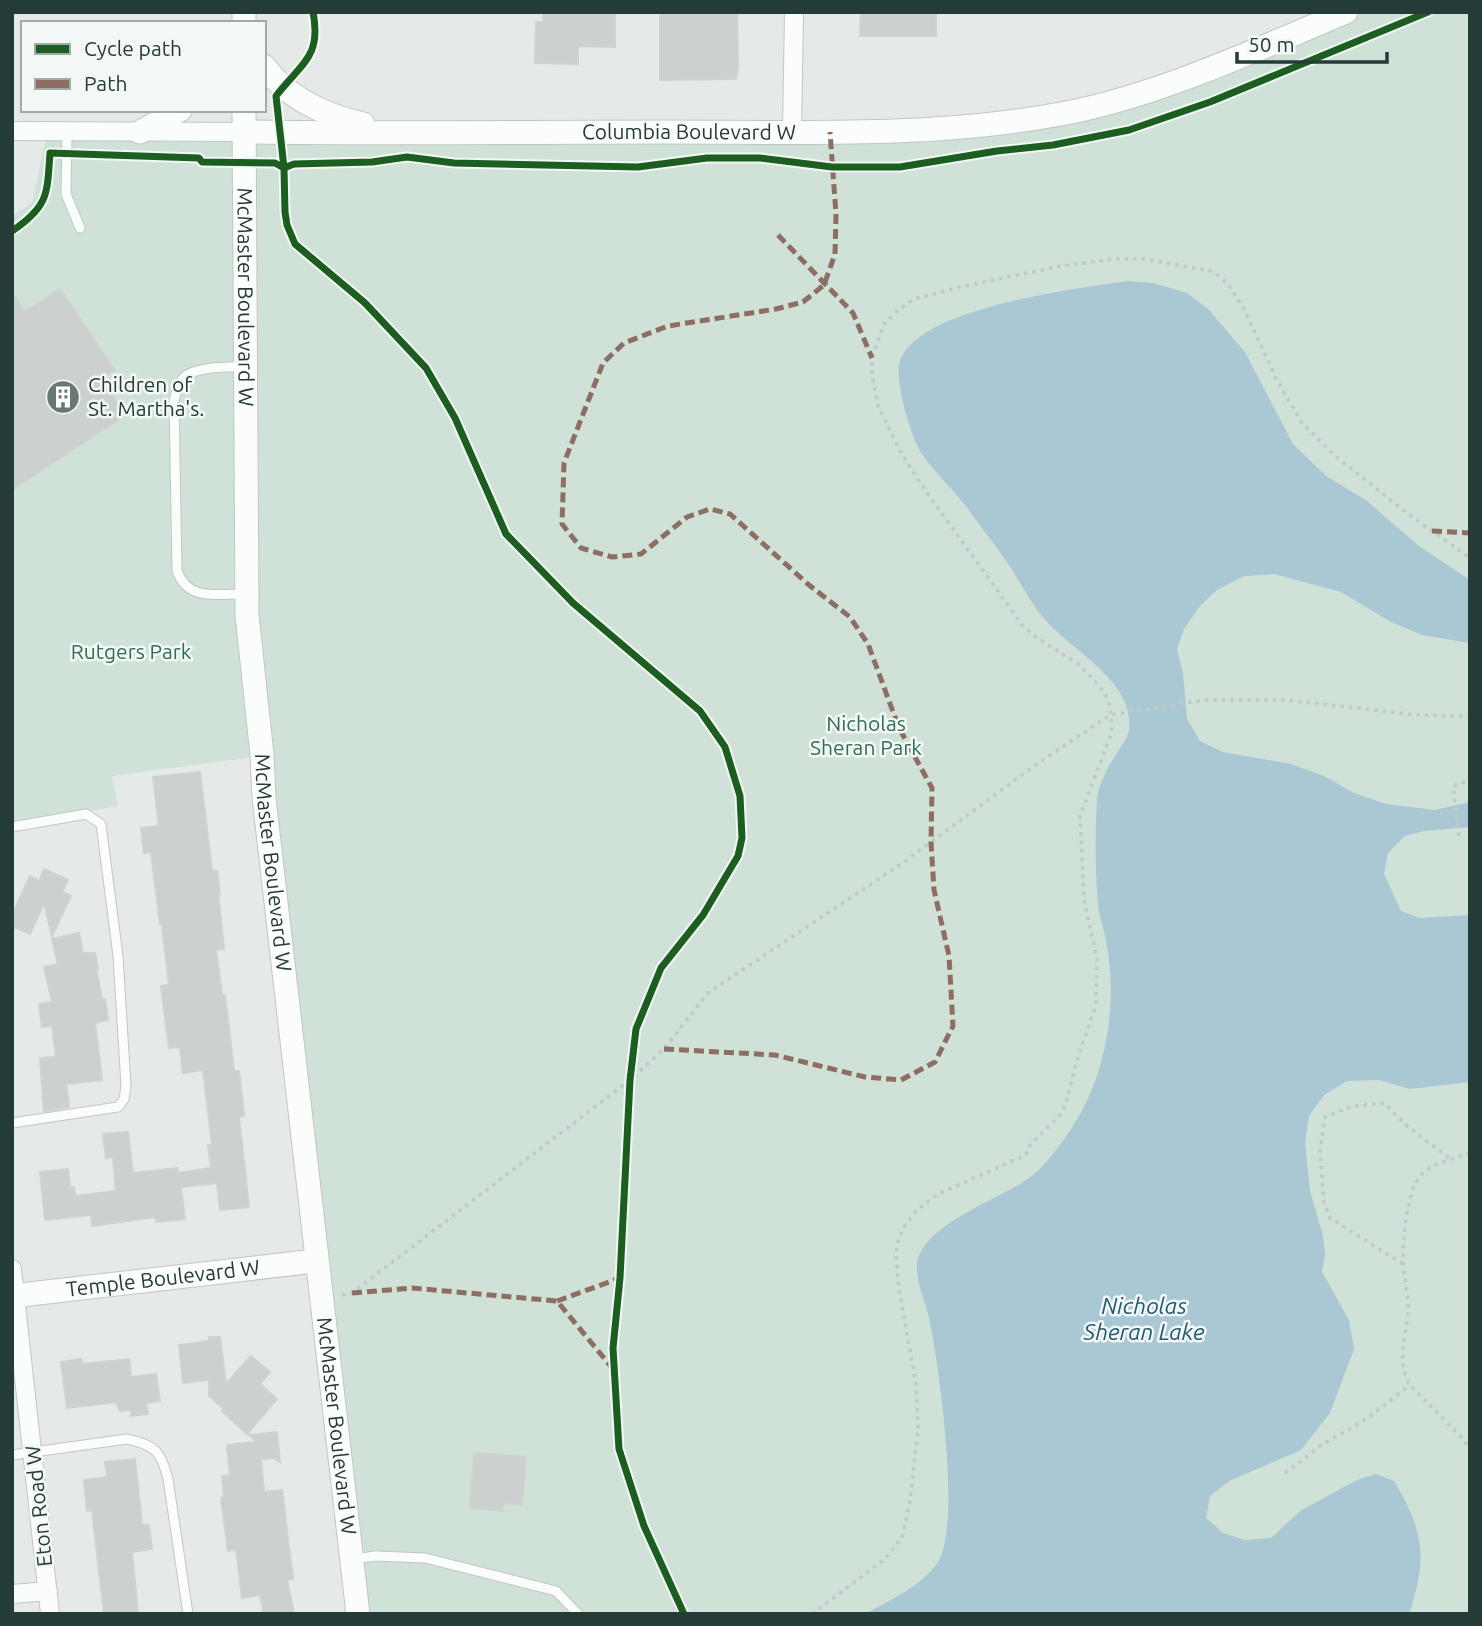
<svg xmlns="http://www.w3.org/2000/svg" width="1482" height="1626" font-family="Ubuntu,sans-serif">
<rect width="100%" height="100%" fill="#e5e9e8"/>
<path fill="#d0e1d8" d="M 1346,12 L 1470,12 L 1470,1614 L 358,1614 L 261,756 L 112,776 L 118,806 L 12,825 L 12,216 L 32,203 L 47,133 L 932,130 L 1135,95 Z"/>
<path fill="#aac7d4" d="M 1129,281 L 1153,283 L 1187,293 L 1209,310 L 1245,352 L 1293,444 L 1326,476 L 1367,501 L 1419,546 L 1470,580 L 1470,643 L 1422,635 L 1391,622 L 1341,592 L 1274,574 L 1244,576 L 1217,590 L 1200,606 L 1184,629 L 1177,649 L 1183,673 L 1187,718 L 1200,741 L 1223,752 L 1291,764 L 1324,776 L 1354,793 L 1386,804 L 1435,810 L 1470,802 L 1470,827 L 1424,831 L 1405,836 L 1388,853 L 1384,874 L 1401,911 L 1419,918 L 1470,915 L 1470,1082 L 1410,1089 L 1379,1080 L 1347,1081 L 1324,1095 L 1309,1116 L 1305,1143 L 1310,1191 L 1323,1236 L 1325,1254 L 1322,1272 L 1349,1320 L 1354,1349 L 1330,1413 L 1301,1450 L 1231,1480 L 1210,1496 L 1206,1518 L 1223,1533 L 1245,1540 L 1271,1538 L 1300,1511 L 1357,1480 L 1376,1474 L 1394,1481 C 1424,1531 1428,1558 1409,1614 L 865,1614 C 890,1600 918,1588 936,1565 C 963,1530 939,1365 929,1318 C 926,1303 917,1284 917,1268 C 916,1225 1004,1199 1033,1175 C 1045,1165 1058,1148 1067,1135 C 1105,1081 1118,1011 1107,946 C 1105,931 1099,918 1098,904 C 1095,869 1095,834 1097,800 C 1098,784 1109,766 1117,753 C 1121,746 1128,738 1129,730 C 1135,684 1078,654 1050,625 C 1034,609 1023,587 1011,568 C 996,546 980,526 965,505 C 952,488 924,462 917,445 C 909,427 894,380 900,361 C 917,308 1078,288 1129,281 Z"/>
<path fill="#ccd0cf" stroke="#ced2d1" stroke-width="2" d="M 543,12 L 615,12 L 615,47 L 578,46 L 578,64 L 535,63 L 536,22 L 543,22 Z
M 660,12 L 737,12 L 738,67 L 736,79 L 660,80 Z
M 861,12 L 936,12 L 936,36 L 860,36 Z
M 60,289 L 114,370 L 102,378 L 125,415 L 12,490 L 12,293 L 25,312 Z
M 200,772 L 212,871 L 217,871 L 220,894 L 218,894 L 224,949 L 216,950 L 222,995 L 225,995 L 234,1071 L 239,1071 L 244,1116 L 239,1117 L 249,1207 L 220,1210 L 217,1183 L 181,1187 L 185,1219 L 156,1222 L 156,1217 L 92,1226 L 91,1215 L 45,1220 L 40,1172 L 68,1169 L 70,1188 L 74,1187 L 75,1196 L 116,1191 L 113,1157 L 106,1158 L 103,1134 L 128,1132 L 133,1173 L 177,1168 L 178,1173 L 211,1168 L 208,1145 L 212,1145 L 203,1070 L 183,1073 L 180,1047 L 169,1048 L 161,986 L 169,985 L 162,924 L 160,924 L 151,852 L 144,853 L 141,828 L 159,826 L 153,777 Z
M 44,869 L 68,880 L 62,892 L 71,896 L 52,936 L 44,903 L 30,934 L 12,926 L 12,915 L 30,876 L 39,881 Z
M 79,933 L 83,953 L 95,953 L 98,969 L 96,969 L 102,999 L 105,999 L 108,1020 L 95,1023 L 102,1080 L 66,1084 L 69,1107 L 44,1111 L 40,1058 L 56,1057 L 52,1026 L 42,1027 L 39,1004 L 52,1002 L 44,967 L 58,964 L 52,939 Z
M 209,1337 L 220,1337 L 226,1384 L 251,1356 L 270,1372 L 260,1384 L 277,1399 L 247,1434 L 222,1411 L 224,1409 L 209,1396 L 209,1380 L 183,1383 L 179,1345 L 209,1341 Z
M 81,1359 L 82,1364 L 129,1359 L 131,1377 L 156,1374 L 160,1401 L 146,1403 L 148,1414 L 131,1416 L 131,1410 L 120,1411 L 116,1402 L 67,1408 L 61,1362 Z
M 277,1432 L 280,1462 L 274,1458 L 261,1459 L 264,1492 L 282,1490 L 293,1579 L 287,1580 L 294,1614 L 264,1614 L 260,1595 L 242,1598 L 236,1549 L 228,1551 L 221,1498 L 224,1497 L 222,1476 L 230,1475 L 227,1445 L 257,1442 L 249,1435 Z
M 474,1453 L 526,1457 L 522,1505 L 503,1503 L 503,1511 L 470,1508 Z
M 135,1459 L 142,1525 L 149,1525 L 152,1549 L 132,1552 L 138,1614 L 104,1614 L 92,1510 L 87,1511 L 84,1480 L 107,1477 L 105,1462 Z"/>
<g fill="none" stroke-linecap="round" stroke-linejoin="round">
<g stroke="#c2c6c5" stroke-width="11">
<path id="service" d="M 67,133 L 66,194 L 80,228
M 243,366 C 227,368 202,366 187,375 C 179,380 177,391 174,400 L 177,571 C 188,601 216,594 244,594
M 12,827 L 86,814 L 101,824 L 118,956 L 126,1086 L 124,1099 L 118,1107 L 12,1123
M 12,1455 L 127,1439 C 155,1445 161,1451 168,1479 L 188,1614
M 352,1559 L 376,1556 L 425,1558 L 556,1591 L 578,1614"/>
</g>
<g stroke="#c2c6c5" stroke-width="20">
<path id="minor" d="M 12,131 L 245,132
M 792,132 L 794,12
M 12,1269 L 50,1614
M 12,1594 L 48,1591"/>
</g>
<g stroke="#c2c6c5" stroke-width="25">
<g id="tertiary">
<path d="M 244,12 L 244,23"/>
<path d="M 264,66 C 288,99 324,115 363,124"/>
<path id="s1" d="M 244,110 L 247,615 L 262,755 L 264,798 L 358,1614"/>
<path d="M 140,132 L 180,110"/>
<path id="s2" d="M 245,132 C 385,134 526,132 667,132 C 800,132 935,138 1066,113 C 1159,95 1258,49 1346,12"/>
<path id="s3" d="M 12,1296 L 315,1261"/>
</g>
</g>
<path stroke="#c2c9c8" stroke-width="3.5" stroke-dasharray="3.5 5" stroke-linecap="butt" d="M 1459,836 L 1453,786 L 1470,780
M 1470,1153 C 1454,1160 1432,1162 1421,1175 C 1406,1191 1403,1241 1403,1263 C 1404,1279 1409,1296 1408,1312 C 1406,1337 1396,1362 1410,1385 L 1464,1440 L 1470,1450
M 1403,1264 L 1330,1218 L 1324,1202 L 1320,1151 L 1325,1117 L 1353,1106 L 1384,1103 L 1408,1127 L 1452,1160
M 342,1295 L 352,1293 L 630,1080 L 664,1049 L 708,993 L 904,862 L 1034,766 L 1110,715 L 1204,700 L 1286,700 L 1417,715 L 1470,716
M 1285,1473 L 1323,1444 L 1368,1418 L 1410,1385
M 812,1614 L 885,1559 L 902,1538 L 910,1501 L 918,1428 L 916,1384 L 899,1289 L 896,1256 L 897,1244 L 904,1227 L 917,1210 L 938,1194 L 1026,1155 L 1030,1145 L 1060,1115 L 1066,1103 L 1078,1057 L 1096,1005 L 1097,958 L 1084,900 L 1080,816 L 1111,734 L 1112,724 L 1109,703 L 1104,692 L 1093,679 L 1078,664 L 1036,637 L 1023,626 L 925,490 L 900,451 L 878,406 L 872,374 L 872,358 L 884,324 L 897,311 L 914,299 L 960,287 L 1061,266 L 1113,259 L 1144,259 L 1211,271 L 1219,276 L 1227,283 L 1243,307 L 1278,382 L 1302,423 L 1334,455 L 1407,513 L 1470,558"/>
<use href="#service" stroke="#fbfcfc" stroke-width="9"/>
<use href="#minor" stroke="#fbfcfc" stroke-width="18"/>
<use href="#tertiary" stroke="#fbfcfc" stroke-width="23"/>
<path stroke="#8d6e63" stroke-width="5" stroke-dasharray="10 5" stroke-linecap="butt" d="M 778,235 L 853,313 L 872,358
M 1432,531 L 1470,533
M 664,1049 L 775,1055 L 865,1077 L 901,1080 L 935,1062 L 953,1026 L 949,956 L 934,890 L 931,842 L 932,788 L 899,728 L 868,644 L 850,617 L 809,585 L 730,514 L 710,509 L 687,517 L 641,554 L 612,557 L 581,548 L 562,524 L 564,463 L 603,363 L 624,343 L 668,326 L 776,309 L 803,302 L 824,285 L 835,254 L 836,214 L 830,132
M 352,1293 L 412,1288 L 557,1301 L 613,1369
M 557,1301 L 620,1278"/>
<g stroke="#f3f8f6" stroke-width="11">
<path id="cycleway" d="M 313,12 C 322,58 300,64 276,96 L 284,168 L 285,212 L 287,225 L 295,244 L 365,303 L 426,368 L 455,418 L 506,534 L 573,603 L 700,711 L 725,747 L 740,796 L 742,838 L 738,856 L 703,915 L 661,968 L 636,1029 L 630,1080 L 620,1278 L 613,1348 L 619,1449 L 644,1526 L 684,1614
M 12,231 C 49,206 47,194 50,153 L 199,158 L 202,162 L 275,163 L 284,168 L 294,164 L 372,162 L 407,157 L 454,163 L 638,167 L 707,158 L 760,158 L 832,167 L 900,167 L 997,151 L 1053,145 L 1129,130 L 1210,102 L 1428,12"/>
</g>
<use href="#cycleway" stroke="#1b5e20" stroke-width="7"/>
</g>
<defs>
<g id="building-disc" transform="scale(1.75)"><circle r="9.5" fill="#687876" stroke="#f3f8f6"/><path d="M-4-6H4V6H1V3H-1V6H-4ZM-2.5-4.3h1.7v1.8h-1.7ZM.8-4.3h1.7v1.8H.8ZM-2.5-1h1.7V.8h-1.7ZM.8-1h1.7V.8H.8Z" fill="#fff"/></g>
</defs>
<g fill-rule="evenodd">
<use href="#building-disc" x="63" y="397"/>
</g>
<g text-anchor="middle" stroke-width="5" stroke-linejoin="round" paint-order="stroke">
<g font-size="21" fill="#243b38" stroke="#f3f8f6">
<text dy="7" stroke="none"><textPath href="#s2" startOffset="444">Columbia Boulevard W</textPath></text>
<text dy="7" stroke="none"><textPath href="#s1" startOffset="187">McMaster Boulevard W</textPath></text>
<text dy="7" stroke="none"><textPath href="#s1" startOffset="754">McMaster Boulevard W</textPath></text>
<text dy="7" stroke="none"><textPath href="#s3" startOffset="152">Temple Boulevard W</textPath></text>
<text dy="7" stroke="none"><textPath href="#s1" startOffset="1321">McMaster Boulevard W</textPath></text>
<text transform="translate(39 1506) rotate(-96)" y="7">Eton Road W</text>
</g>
<g font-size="21" fill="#243b38" stroke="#f3f8f6" text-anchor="start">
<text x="88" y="392">Children of<tspan x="88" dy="24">St. Martha's.</tspan></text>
</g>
<g font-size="21" fill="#326e52" stroke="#f3f8f6">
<text x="131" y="659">Rutgers Park</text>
<text x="866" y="731">Nicholas<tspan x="866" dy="24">Sheran Park</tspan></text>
</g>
<g font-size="23" font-style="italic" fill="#235972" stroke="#f3f8f6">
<text x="1144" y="1314">Nicholas<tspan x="1144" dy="26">Sheran Lake</tspan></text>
</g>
</g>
<rect width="1482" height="1626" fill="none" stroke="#243b38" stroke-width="28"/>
<rect x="21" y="21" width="245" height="91" fill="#f3f8f6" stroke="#a0acaa" stroke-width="2"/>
<rect x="35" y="44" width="35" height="10" fill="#1b5e20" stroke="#a0acaa" stroke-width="2"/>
<text x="84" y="56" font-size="21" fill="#243b38">Cycle path</text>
<rect x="35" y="79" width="35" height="10" fill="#8d6e63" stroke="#a0acaa" stroke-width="2"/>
<text x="84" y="91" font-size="21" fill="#243b38">Path</text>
<path d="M1237 52v10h150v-10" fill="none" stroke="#243b38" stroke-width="3.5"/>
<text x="1248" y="52" font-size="21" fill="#243b38" stroke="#f3f8f6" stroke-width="5" paint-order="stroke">50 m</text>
</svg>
